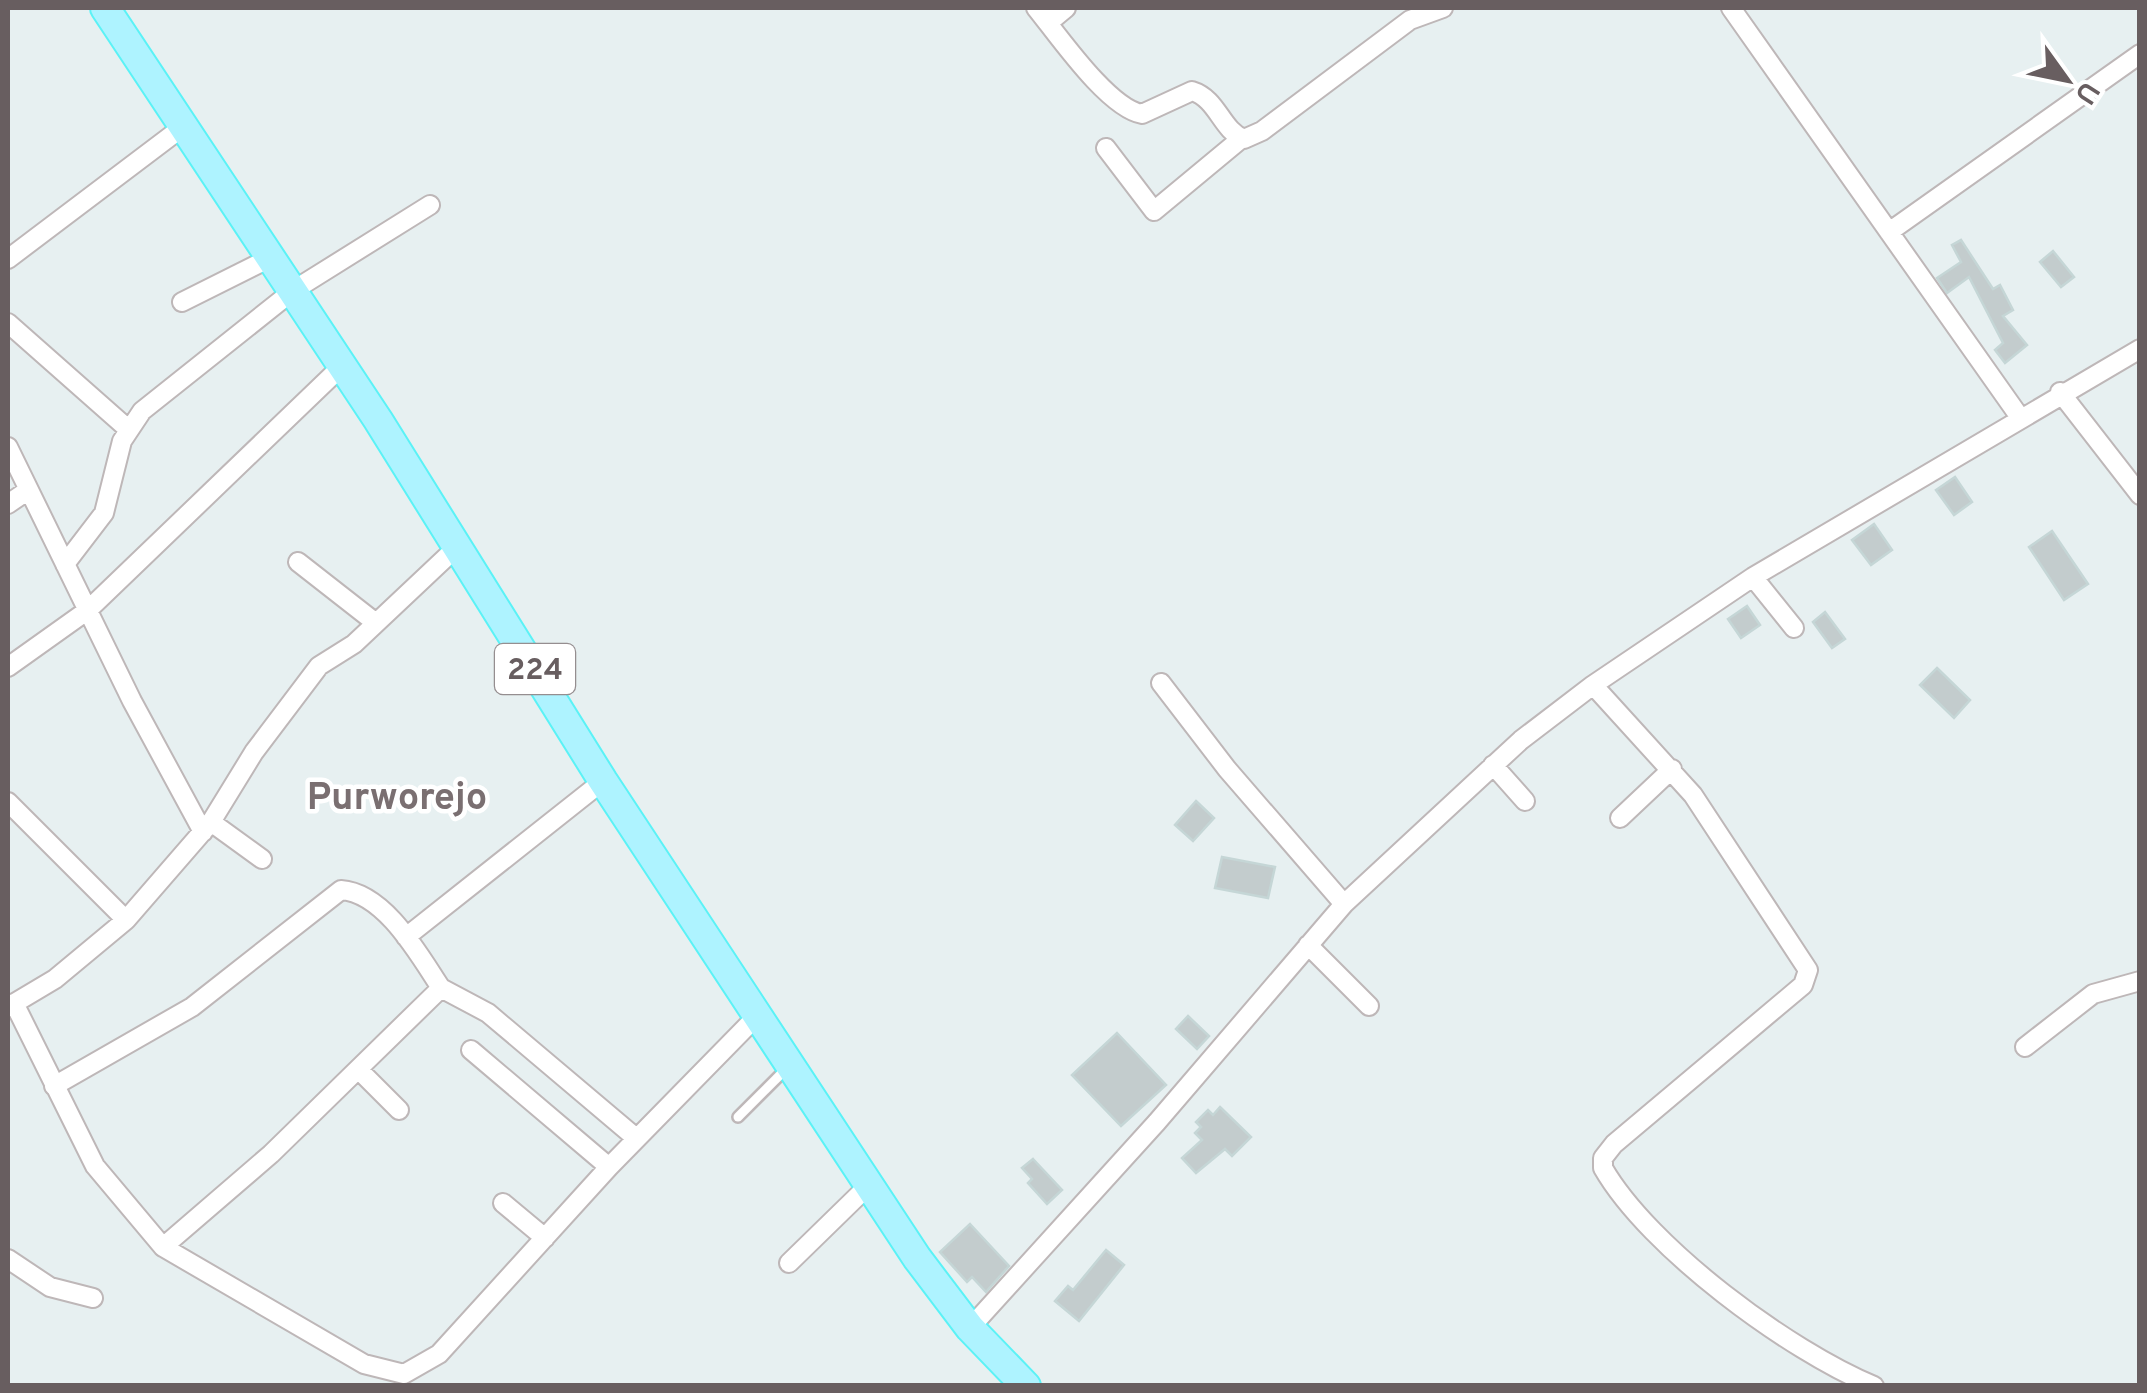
<svg xmlns="http://www.w3.org/2000/svg" width="2147" height="1393" font-family="Overpass,sans-serif">
<rect width="100%" height="100%" fill="#e7f0f1"/>
<path fill="#c3cccd" stroke="#c5d6d6" stroke-width="2.5" d="M 1961,240 L 1993,289 L 2000,285 L 2013,310 L 2003,316 L 2027,345 L 2005,363 L 1995,350 L 2003,343 L 1969,277 L 1947,293 L 1937,278 L 1961,262 L 1952,245 Z
M 2053,251 L 2074,277 L 2061,287 L 2040,262 Z
M 1955,477 L 1972,502 L 1954,515 L 1936,490 Z
M 1874,524 L 1892,550 L 1871,565 L 1852,540 Z
M 2052,531 L 2088,584 L 2064,600 L 2029,547 Z
M 1747,606 L 1760,625 L 1741,638 L 1728,619 Z
M 1825,612 L 1845,639 L 1832,648 L 1813,622 Z
M 1937,668 L 1970,700 L 1954,718 L 1920,685 Z
M 1196,801 L 1214,818 L 1193,841 L 1175,825 Z
M 1222,857 L 1275,867 L 1268,898 L 1215,888 Z
M 1188,1016 L 1209,1036 L 1197,1049 L 1176,1029 Z
M 1117,1033 L 1166,1085 L 1121,1126 L 1072,1075 Z
M 1220,1107 L 1251,1137 L 1232,1156 L 1225,1149 L 1196,1173 L 1182,1158 L 1202,1140 L 1195,1133 L 1201,1127 L 1196,1122 L 1208,1110 L 1213,1115 Z
M 1033,1159 L 1062,1190 L 1047,1204 L 1028,1183 L 1032,1179 L 1022,1168 Z
M 970,1224 L 1009,1266 L 986,1292 L 972,1277 L 967,1282 L 940,1252 Z
M 1106,1250 L 1124,1265 L 1079,1321 L 1055,1301 L 1068,1286 L 1073,1290 Z"/>
<g fill="none" stroke-linecap="round" stroke-linejoin="round">
<g stroke="#beb7b8" stroke-width="14">
<path id="service" d="M 738,1117 L 788,1067"/>
</g>
<g stroke="#beb7b8" stroke-width="22">
<path id="minor" d="M 1036,8 C 1058,35 1108,108 1142,114 L 1192,91 C 1218,99 1221,130 1244,139 L 1262,131 L 1410,20 L 1443,8
M 1731,8 L 2019,416
M 1048,23 L 1066,8
M 1106,148 L 1154,211 L 1242,138
M 1889,232 L 2140,54
M 8,259 L 184,126
M 182,302 L 272,257
M 8,323 L 128,429
M 2060,392 L 2140,495
M 8,447 L 132,701 L 203,832
M 8,504 L 27,491
M 298,562 L 376,623
M 65,564 L 104,513 L 122,441 L 142,411 L 294,290 L 430,205
M 1753,577 L 1794,628
M 8,667 L 88,610 L 342,366
M 1161,683 L 1227,769 L 1344,904
M 1593,685 L 1693,795 L 1808,970 L 1803,985 L 1614,1144 L 1603,1158 L 1603,1168 C 1649,1248 1789,1351 1874,1386
M 1493,765 L 1525,801
M 8,802 L 126,920 L 55,979 L 8,1007
M 1620,818 L 1672,769
M 211,822 L 262,859
M 126,920 L 211,822 L 254,752 L 319,666 L 354,644 L 457,547
M 406,937 L 603,781
M 1308,945 L 1369,1006
M 441,988 L 488,1013 L 636,1138
M 14,1003 L 95,1166 L 163,1247 L 364,1364 L 404,1374 L 439,1354 L 609,1167 L 757,1016
M 2025,1047 L 2093,994 L 2140,981
M 471,1050 L 609,1167
M 358,1069 L 399,1110
M 54,1086 L 192,1007 L 341,890 C 385,893 419,955 441,988 L 271,1154 L 163,1247
M 503,1203 L 545,1238
M 8,1259 L 50,1287 L 93,1298
M 789,1263 L 870,1184
M 970,1328 L 1157,1122 L 1344,904 L 1521,740 L 1593,685 L 1753,577 L 2140,349"/>
</g>
<g stroke="#5bf2f6" stroke-width="32">
<path id="primary" d="M 105,8 L 378,420 L 603,781 L 917,1258 L 970,1328 L 1026,1386"/>
</g>
<use href="#service" stroke="#fff" stroke-width="9"/>
<use href="#minor" stroke="#fff" stroke-width="18"/>
<use href="#primary" stroke="#aef3ff" stroke-width="28"/>
</g>
<g text-anchor="middle" stroke-width="9" stroke-linejoin="round" paint-order="stroke">
<rect fill="#fff" stroke="#958e90" stroke-width="2.5" x="495" y="644" width="80" height="50" rx="8"/>
<g font-size="30" font-weight="bold" fill="#685e60">
<text x="535" y="679">224</text>
</g>
<g font-size="38" font-weight="bold" fill="#7a6f71" stroke="#fff">
<text x="397" y="809">Purworejo</text>
</g>
</g>
<rect width="2147" height="1393" fill="none" stroke="#685e60" stroke-width="20"/>
<g transform="translate(2067 80) rotate(123)" stroke="#ffffff" stroke-width="8" paint-order="stroke">
<path d="M0-8L18 38L0 25L-18 38Z" fill="#685e60"/>
<text y="-15" font-size="28" font-weight="bold" text-anchor="middle" fill="#685e60">U</text>
</g>
</svg>
